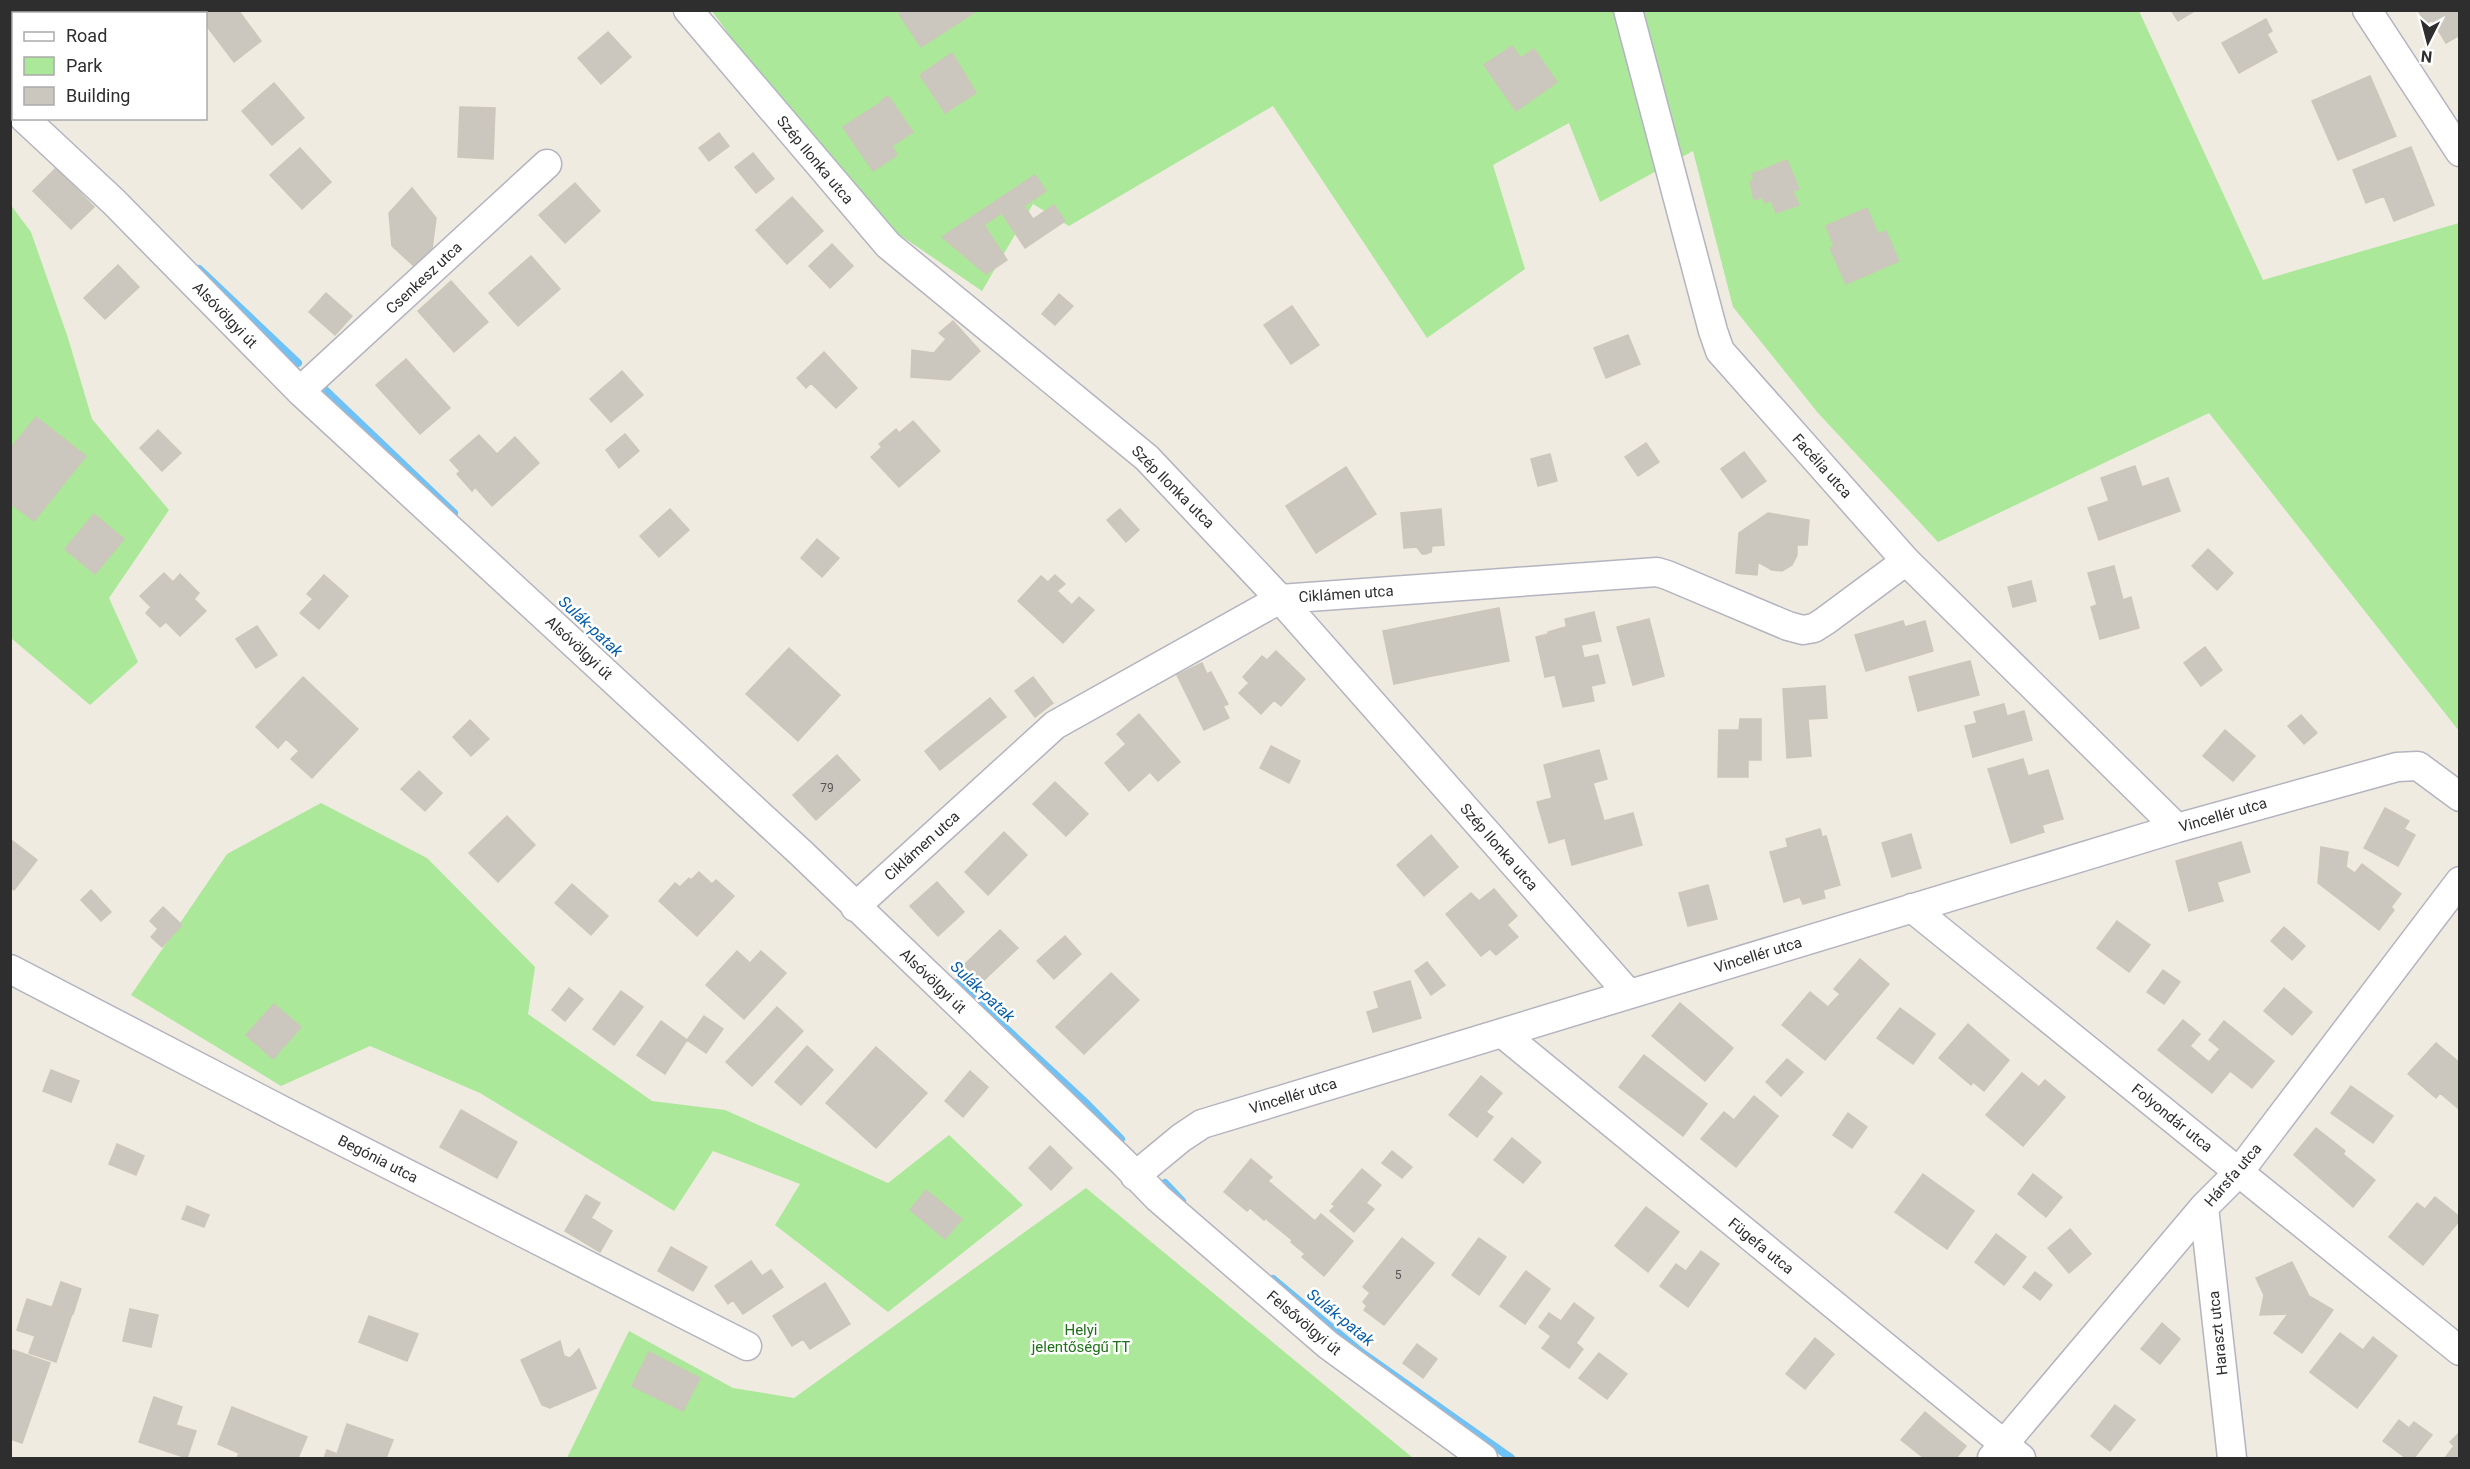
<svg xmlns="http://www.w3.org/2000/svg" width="2470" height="1469" font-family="Roboto,sans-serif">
<rect width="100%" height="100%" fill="#efebe0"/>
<path fill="#abe89a" d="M 712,11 L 2139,11 L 2263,280 L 2459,223 L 2459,731 L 2209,413 L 1938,542 L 1818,413 L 1733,307 L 1693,151 L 1600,202 L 1569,123 L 1493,165 L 1525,269 L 1427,338 L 1273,106 L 1069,226 L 1033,204 L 982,291 L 881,222 L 741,51 Z
M 10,204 L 31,232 L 68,338 L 92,419 L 169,510 L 109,598 L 138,662 L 90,705 L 11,638 Z
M 321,803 L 427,858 L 535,967 L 528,1014 L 652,1101 L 725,1110 L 888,1183 L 949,1135 L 1023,1205 L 888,1312 L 775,1225 L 800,1184 L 713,1151 L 674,1211 L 480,1093 L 370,1046 L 281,1086 L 131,995 L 227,854 Z
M 1086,1188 L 1413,1458 L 567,1458 L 629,1331 L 733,1388 L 794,1398 Z"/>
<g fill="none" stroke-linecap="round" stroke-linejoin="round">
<path stroke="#6ec2f6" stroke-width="8" d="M 10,87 L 14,90
M 199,269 L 298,363
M 323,388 L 454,513
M 957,983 L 1087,1104 L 1121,1139
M 1165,1183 L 1182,1201
M 1273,1279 L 1361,1352 L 1511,1458"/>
</g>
<path fill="#cbc7bf" stroke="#ccc7b9" stroke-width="1.5" d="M 73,10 L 141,10 L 138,14 L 76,14 Z
M 199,10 L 238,10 L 261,41 L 234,62 L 206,25 L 206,14 L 196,13 Z
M 904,10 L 975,10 L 975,12 L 921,47 L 899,14 Z
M 2171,10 L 2196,10 L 2178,21 Z
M 2418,10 L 2460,10 L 2460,35 L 2446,43 L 2432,20 L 2426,24 Z
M 2266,19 L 2272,31 L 2267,34 L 2277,52 L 2239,73 L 2222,43 Z
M 608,32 L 631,57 L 601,84 L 578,58 Z
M 1512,46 L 1521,58 L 1534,49 L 1557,82 L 1516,111 L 1484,65 Z
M 952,53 L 976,93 L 945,113 L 920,75 Z
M 2370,76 L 2396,136 L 2338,160 L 2312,101 Z
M 274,83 L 304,118 L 272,145 L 242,111 Z
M 888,96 L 913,132 L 892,146 L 897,155 L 873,171 L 843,127 L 882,102 L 881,101 Z
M 460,107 L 495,108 L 493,159 L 458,157 Z
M 719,133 L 729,146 L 709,161 L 699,148 Z
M 2411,147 L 2434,205 L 2394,221 L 2384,196 L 2366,203 L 2353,170 Z
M 300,148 L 331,182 L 302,209 L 270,175 Z
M 753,153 L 774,179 L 756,193 L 735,167 Z
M 1787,160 L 1799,189 L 1793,191 L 1799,205 L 1776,213 L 1771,200 L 1765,203 L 1762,197 L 1754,200 L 1750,182 L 1754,180 L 1752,174 Z
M 56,168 L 94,207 L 71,229 L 33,191 Z
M 1035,175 L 1046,191 L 1024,206 L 1033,219 L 1054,205 L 1065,221 L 1025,248 L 1002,213 L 984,225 L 1007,260 L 986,274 L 942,237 Z
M 575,183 L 600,211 L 565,243 L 539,215 Z
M 412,188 L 436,218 L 432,249 L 414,266 L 392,246 L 389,213 Z
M 792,197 L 823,231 L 787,264 L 756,230 Z
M 1867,208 L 1878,234 L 1886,231 L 1899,261 L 1846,284 L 1830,248 L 1834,246 L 1826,226 Z
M 832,244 L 853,266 L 830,288 L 809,266 Z
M 531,256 L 560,289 L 518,326 L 489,293 Z
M 118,265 L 139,287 L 105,319 L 84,298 Z
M 451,281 L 488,322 L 454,352 L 418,311 Z
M 326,293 L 352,316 L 335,335 L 309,312 Z
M 1059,294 L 1073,306 L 1055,325 L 1042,314 Z
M 1292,306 L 1319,345 L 1291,364 L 1264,325 Z
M 953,321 L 980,351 L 950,380 L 911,377 L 912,350 L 934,353 L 946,339 L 939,333 Z
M 1628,335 L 1640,364 L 1606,378 L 1594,348 Z
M 824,352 L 857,388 L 836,408 L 811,383 L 806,388 L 797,378 Z
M 406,359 L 450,408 L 420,434 L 376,385 Z
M 622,371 L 643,395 L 611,422 L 590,399 Z
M 36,417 L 86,456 L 34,521 L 10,503 L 10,449 Z
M 913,421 L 940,451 L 899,487 L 871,457 L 882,447 L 879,444 L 896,429 L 899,433 Z
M 158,430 L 181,453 L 162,471 L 140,448 Z
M 625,434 L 639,451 L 619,468 L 606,450 Z
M 479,435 L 497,454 L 515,437 L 539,463 L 492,506 L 475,487 L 472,491 L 457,474 L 460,471 L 450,460 Z
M 1646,443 L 1659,462 L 1638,476 L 1625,457 Z
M 1744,452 L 1766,481 L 1742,498 L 1721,469 Z
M 1550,454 L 1557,481 L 1538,486 L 1531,459 Z
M 2135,466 L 2142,487 L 2168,478 L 2180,511 L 2099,540 L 2088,508 L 2109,501 L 2101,478 Z
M 1346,467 L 1376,514 L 1316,553 L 1286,506 Z
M 670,509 L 689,530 L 659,557 L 640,536 Z
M 1120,509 L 1139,530 L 1126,542 L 1107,520 Z
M 1441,509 L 1444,545 L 1432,546 L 1431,552 L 1426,554 L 1422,554 L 1417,547 L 1404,548 L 1401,513 Z
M 1768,513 L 1809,520 L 1807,545 L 1797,545 L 1797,555 L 1792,565 L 1782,571 L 1772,570 L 1758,562 L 1757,575 L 1736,573 L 1739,533 Z
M 94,514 L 124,539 L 95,574 L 65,549 Z
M 817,539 L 839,558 L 822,577 L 801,558 Z
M 2208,549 L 2233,573 L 2217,590 L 2192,566 Z
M 2114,566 L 2123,600 L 2131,597 L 2139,628 L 2100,639 L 2091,607 L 2097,605 L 2088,573 Z
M 164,573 L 173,582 L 180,574 L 199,593 L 194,599 L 206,611 L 180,636 L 166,622 L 160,627 L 146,613 L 151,607 L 140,596 Z
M 324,575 L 348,596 L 319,629 L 300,613 L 313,599 L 307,594 Z
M 1055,575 L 1065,584 L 1057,591 L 1072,605 L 1079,597 L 1094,610 L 1063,643 L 1018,601 L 1041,576 L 1048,582 Z
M 2031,581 L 2036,601 L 2013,607 L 2008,587 Z
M 1499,608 L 1509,661 L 1437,675 L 1427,622 Z
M 1594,612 L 1601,641 L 1581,645 L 1584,658 L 1598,655 L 1605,683 L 1591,686 L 1594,701 L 1563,707 L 1555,675 L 1545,677 L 1536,637 L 1548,634 L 1548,632 L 1565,627 L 1567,629 L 1565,619 Z
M 1649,619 L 1664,676 L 1633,685 L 1617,627 Z
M 1903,621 L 1905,627 L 1925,621 L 1933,651 L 1866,671 L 1855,635 Z
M 1427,622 L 1437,675 L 1394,684 L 1383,631 Z
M 257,626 L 277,655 L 256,668 L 236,639 Z
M 2205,647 L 2222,670 L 2201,686 L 2184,663 Z
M 789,648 L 840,695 L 798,741 L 746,694 Z
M 1276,651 L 1305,679 L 1281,706 L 1274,700 L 1261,714 L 1239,693 L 1249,683 L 1243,677 L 1262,656 L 1267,660 Z
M 1970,661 L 1979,695 L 1918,711 L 1909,677 Z
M 1202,663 L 1207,674 L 1211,672 L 1228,704 L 1223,706 L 1229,718 L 1204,730 L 1177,675 Z
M 303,677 L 358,729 L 312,778 L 291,759 L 299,751 L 286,739 L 278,748 L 256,727 Z
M 1033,677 L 1053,703 L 1035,717 L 1015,691 Z
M 1825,686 L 1827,718 L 1808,719 L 1811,756 L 1787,758 L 1783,689 Z
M 990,698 L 1006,717 L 940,770 L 925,751 Z
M 2004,704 L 2007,716 L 2024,711 L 2032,740 L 1973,757 L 1965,726 L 1977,723 L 1974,712 Z
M 1139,714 L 1180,762 L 1158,781 L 1150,772 L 1129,791 L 1105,763 L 1126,744 L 1117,734 Z
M 2301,715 L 2317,733 L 2304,744 L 2288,726 Z
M 1740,719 L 1761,719 L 1761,760 L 1748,760 L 1748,777 L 1718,777 L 1719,730 L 1739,730 Z
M 470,720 L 489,739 L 471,756 L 453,737 Z
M 2225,730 L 2255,756 L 2233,781 L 2203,756 Z
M 1271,746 L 1300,761 L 1289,783 L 1260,768 Z
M 1599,750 L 1607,779 L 1593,783 L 1604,821 L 1633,813 L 1642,845 L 1572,865 L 1565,838 L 1549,843 L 1537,802 L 1552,798 L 1544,765 Z
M 837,755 L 860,780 L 816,820 L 793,795 Z
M 2023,759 L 2028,776 L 2048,770 L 2063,819 L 2042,825 L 2044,832 L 2011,843 L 1988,769 Z
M 419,771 L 442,793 L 425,811 L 401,789 Z
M 1055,782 L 1088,814 L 1066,836 L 1033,804 Z
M 2385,808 L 2409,821 L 2404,829 L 2415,835 L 2398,866 L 2364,848 Z
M 507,816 L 535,845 L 498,882 L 469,853 Z
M 1820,829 L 1822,837 L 1826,836 L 1840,885 L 1823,890 L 1825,898 L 1803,904 L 1800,897 L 1784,902 L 1770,852 L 1788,847 L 1786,839 Z
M 1004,832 L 1027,855 L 988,895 L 965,872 Z
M 1911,834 L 1921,868 L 1892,877 L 1882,843 Z
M 1431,835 L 1458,867 L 1424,896 L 1397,865 Z
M 10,839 L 37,860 L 14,890 L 10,887 Z
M 2241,842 L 2250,872 L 2217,882 L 2223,901 L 2189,911 L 2176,861 Z
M 2321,847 L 2348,852 L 2346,867 L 2355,873 L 2362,864 L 2401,894 L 2391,907 L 2394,910 L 2379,930 L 2318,883 Z
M 699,872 L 712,884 L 716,880 L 734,896 L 697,936 L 659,901 L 675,883 L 680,887 L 689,878 L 691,880 Z
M 937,882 L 964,912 L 938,936 L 910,906 Z
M 572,884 L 608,916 L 591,935 L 555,903 Z
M 1708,885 L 1717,919 L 1688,926 L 1679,893 Z
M 1494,889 L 1517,916 L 1507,925 L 1518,937 L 1496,955 L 1490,949 L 1481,956 L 1446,914 L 1471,893 L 1479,901 Z
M 91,890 L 111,912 L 101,921 L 81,900 Z
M 163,907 L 182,925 L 162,947 L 151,937 L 158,929 L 150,921 Z
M 2117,921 L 2150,945 L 2129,972 L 2097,948 Z
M 2284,927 L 2305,946 L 2292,960 L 2271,941 Z
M 1000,930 L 1018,948 L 981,983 L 964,965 Z
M 1065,936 L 1081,954 L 1054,979 L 1037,961 Z
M 737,951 L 750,963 L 761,951 L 786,973 L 744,1019 L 706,985 Z
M 1860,959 L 1889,984 L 1825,1060 L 1782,1025 L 1810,992 L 1828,1007 L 1840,994 L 1834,989 Z
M 1427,962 L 1445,985 L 1431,995 L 1415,971 Z
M 2163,970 L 2180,982 L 2164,1004 L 2147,992 Z
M 1111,973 L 1139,1000 L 1084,1054 L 1056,1027 Z
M 1410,981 L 1421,1018 L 1373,1032 L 1367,1012 L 1379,1008 L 1374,992 Z
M 569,988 L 583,999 L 565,1021 L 552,1010 Z
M 2284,988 L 2312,1012 L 2292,1035 L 2264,1011 Z
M 621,991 L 643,1007 L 614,1045 L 593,1029 Z
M 1680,1003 L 1733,1048 L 1705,1081 L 1652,1036 Z
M 274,1004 L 301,1027 L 273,1059 L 246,1035 Z
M 777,1007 L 803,1031 L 752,1086 L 726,1062 Z
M 1900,1008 L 1935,1034 L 1913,1064 L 1877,1038 Z
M 704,1016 L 723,1029 L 706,1053 L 687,1040 Z
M 2183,1020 L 2200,1034 L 2190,1046 L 2209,1062 L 2220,1049 L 2209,1040 L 2224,1021 L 2274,1061 L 2252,1088 L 2230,1071 L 2212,1093 L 2158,1050 Z
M 661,1021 L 687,1040 L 665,1074 L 637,1055 Z
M 1968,1024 L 2009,1060 L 1984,1091 L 1973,1082 L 1971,1085 L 1939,1058 Z
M 2436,1043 L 2460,1063 L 2460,1110 L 2440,1093 L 2436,1098 L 2408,1074 Z
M 807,1046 L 833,1070 L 801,1105 L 775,1082 Z
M 876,1047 L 927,1093 L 876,1148 L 826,1103 Z
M 1644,1055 L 1707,1104 L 1683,1136 L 1619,1087 Z
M 1787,1059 L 1803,1072 L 1781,1096 L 1766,1082 Z
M 51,1070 L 79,1081 L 71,1102 L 43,1091 Z
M 970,1071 L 988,1087 L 963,1117 L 945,1101 Z
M 2022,1073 L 2039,1087 L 2045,1080 L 2065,1097 L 2023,1146 L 1986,1115 Z
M 1481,1076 L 1502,1093 L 1486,1112 L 1493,1117 L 1477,1137 L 1449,1115 Z
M 2351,1086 L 2393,1116 L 2373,1143 L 2331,1113 Z
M 1754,1096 L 1778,1116 L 1736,1167 L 1701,1139 L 1724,1112 L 1734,1120 Z
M 461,1110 L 517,1142 L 497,1178 L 440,1147 Z
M 1848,1113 L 1867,1127 L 1852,1148 L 1833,1135 Z
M 2316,1128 L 2345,1151 L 2343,1154 L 2375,1180 L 2353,1207 L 2294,1155 Z
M 1512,1138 L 1541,1162 L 1523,1183 L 1494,1160 Z
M 117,1144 L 144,1156 L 136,1175 L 109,1164 Z
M 1050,1146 L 1072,1168 L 1051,1190 L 1029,1168 Z
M 1392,1151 L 1412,1167 L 1402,1178 L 1382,1163 Z
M 1251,1159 L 1272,1177 L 1268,1181 L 1315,1221 L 1321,1214 L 1353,1241 L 1324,1276 L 1302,1257 L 1305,1254 L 1291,1242 L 1292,1240 L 1265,1218 L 1264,1220 L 1250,1208 L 1247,1211 L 1224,1192 Z
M 1362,1169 L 1381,1185 L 1366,1203 L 1374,1209 L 1354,1232 L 1330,1211 L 1335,1206 L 1332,1204 Z
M 1923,1174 L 1974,1211 L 1947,1249 L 1895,1212 Z
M 2033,1174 L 2062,1197 L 2046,1217 L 2018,1194 Z
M 926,1190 L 962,1219 L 945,1239 L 910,1210 Z
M 586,1195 L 600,1203 L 591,1218 L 612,1231 L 600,1252 L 565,1231 Z
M 2435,1197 L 2460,1217 L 2460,1220 L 2423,1265 L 2389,1237 L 2417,1203 L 2425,1209 Z
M 187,1206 L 209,1215 L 204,1227 L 182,1219 Z
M 1646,1207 L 1679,1232 L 1648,1272 L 1615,1246 Z
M 2070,1229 L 2091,1254 L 2069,1273 L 2048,1248 Z
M 1996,1234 L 2026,1257 L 2004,1285 L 1975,1262 Z
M 1402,1238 L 1434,1263 L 1384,1325 L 1364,1310 L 1367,1306 L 1363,1302 L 1370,1293 L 1363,1287 Z
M 1479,1238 L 1506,1257 L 1479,1295 L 1452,1275 Z
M 671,1247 L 707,1267 L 693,1291 L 658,1271 Z
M 1701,1251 L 1719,1264 L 1688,1307 L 1660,1286 L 1676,1264 L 1686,1271 Z
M 751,1261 L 762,1276 L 771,1270 L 783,1287 L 743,1314 L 733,1300 L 728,1304 L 715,1286 Z
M 2292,1262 L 2309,1296 L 2333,1310 L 2302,1353 L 2274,1333 L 2288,1314 L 2260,1315 L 2264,1295 L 2256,1278 Z
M 1526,1271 L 1550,1289 L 1525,1324 L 1500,1306 Z
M 2035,1272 L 2052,1285 L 2040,1300 L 2023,1287 Z
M 61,1282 L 81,1289 L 73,1314 L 52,1307 Z
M 825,1283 L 850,1324 L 810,1349 L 803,1339 L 792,1346 L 773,1316 Z
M 27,1299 L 72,1314 L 56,1362 L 29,1353 L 35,1336 L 17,1330 Z
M 1574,1303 L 1594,1318 L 1576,1343 L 1583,1349 L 1569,1368 L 1542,1348 L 1551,1336 L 1539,1327 L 1549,1313 L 1561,1321 Z
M 130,1309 L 158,1315 L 151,1347 L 123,1341 Z
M 369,1316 L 418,1334 L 407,1361 L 359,1342 Z
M 2162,1323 L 2180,1339 L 2160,1364 L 2141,1349 Z
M 2340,1333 L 2363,1350 L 2373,1337 L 2397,1356 L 2357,1408 L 2310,1372 Z
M 1815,1338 L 1834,1354 L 1805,1389 L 1786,1374 Z
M 560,1341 L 564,1356 L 570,1358 L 579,1349 L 596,1388 L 550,1408 L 542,1405 L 521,1360 Z
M 1417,1344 L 1437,1359 L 1423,1378 L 1403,1363 Z
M 13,1350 L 50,1363 L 22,1443 L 10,1439 L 10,1357 Z
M 649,1352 L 700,1378 L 683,1411 L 632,1386 Z
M 1599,1353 L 1627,1374 L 1607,1399 L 1579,1378 Z
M 154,1397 L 182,1407 L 176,1425 L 196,1431 L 187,1458 L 139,1442 Z
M 2115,1405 L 2135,1420 L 2110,1451 L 2091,1436 Z
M 232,1407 L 307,1437 L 298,1458 L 237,1458 L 239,1453 L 218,1444 Z
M 1925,1412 L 1966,1446 L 1956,1458 L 1924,1458 L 1901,1440 Z
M 2399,1420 L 2409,1428 L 2414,1422 L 2432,1435 L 2414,1458 L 2406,1458 L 2383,1441 Z
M 347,1424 L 393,1440 L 386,1458 L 324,1458 L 327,1450 L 337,1454 Z
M 2460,1432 L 2460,1458 L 2445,1458 L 2454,1446 L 2450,1442 Z"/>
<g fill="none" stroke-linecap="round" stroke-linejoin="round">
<g stroke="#b4b4c1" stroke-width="31">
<path id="street" d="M 688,10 L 888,245 L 1147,458 L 1280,599 L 1629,994
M 1628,10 L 1713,331 L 1720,351 L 1906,561 L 2177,828
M 2367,10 L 2460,152
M 24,118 L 114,202 L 300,391 L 800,852 L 1123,1162 L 1158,1198 L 1328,1345 L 1483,1458
M 300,391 L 547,164
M 855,907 L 1055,725 L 1280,599 L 1657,572 L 1667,575 L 1788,626 L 1803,630 L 1814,628 L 1825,621 L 1906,561
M 1912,908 L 2460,1351
M 10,969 L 287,1113 L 747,1346
M 1502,1033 L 2021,1458
M 1135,1176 L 1181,1138 L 1202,1124 L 2177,828 L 2397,767 L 2418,766 L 2460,797
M 2204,1207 L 2232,1458
M 1992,1458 L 2204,1207 L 2239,1172 L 2460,881"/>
</g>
<use href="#street" stroke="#fff" stroke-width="28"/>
</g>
<g text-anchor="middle" stroke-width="5" stroke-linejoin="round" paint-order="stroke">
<g font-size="12" fill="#555452">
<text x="827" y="792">79</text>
<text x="1398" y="1279">5</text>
</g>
<g font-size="15" fill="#2e2e2e" stroke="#fff">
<text transform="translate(815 160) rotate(50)" y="5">Szép Ilonka utca</text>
<text transform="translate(424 278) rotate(-43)" y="5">Csenkesz utca</text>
<text transform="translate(225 315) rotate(46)" y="5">Alsóvölgyi út</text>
<text transform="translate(1822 466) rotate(48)" y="5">Facélia utca</text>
<text transform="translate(1173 487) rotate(45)" y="5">Szép Ilonka utca</text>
<text transform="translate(1346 594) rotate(-4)" y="5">Ciklámen utca</text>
<text transform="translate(579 648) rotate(43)" y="5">Alsóvölgyi út</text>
<text transform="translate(2223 815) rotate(-16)" y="5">Vincellér utca</text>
<text transform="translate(922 846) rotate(-42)" y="5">Ciklámen utca</text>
<text transform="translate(1499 847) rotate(49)" y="5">Szép Ilonka utca</text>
<text transform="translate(1758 955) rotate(-17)" y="5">Vincellér utca</text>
<text transform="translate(933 981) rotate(44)" y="5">Alsóvölgyi út</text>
<text transform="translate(1293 1096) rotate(-17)" y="5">Vincellér utca</text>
<text transform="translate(2172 1118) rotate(39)" y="5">Folyondár utca</text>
<text transform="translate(378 1159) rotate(27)" y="5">Begónia utca</text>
<text transform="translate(2233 1175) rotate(-49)" y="5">Hársfa utca</text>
<text transform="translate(1761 1246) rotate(39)" y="5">Fügefa utca</text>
<text transform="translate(1304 1323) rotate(40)" y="5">Felsővölgyi út</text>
<text transform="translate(2218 1333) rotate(-96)" y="5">Haraszt utca</text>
</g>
<g font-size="15" fill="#1f7117" stroke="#fff">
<text x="1081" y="1335">Helyi<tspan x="1081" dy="17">jelentőségű TT</tspan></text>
</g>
<g font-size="16" font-style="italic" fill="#065eaa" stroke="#fff">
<text transform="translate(591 626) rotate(43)" y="6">Sulák-patak</text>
<text transform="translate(983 991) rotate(43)" y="6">Sulák-patak</text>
<text transform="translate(1341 1317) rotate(39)" y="6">Sulák-patak</text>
</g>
</g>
<rect width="2470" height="1469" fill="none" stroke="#2e2e2e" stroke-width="24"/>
<rect x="12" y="12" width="195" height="108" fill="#ffffff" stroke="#ababab" stroke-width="1.5"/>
<rect x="24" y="32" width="30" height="9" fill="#ffffff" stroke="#ababab" stroke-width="1.5"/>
<text x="66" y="42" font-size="18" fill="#2e2e2e">Road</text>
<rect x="24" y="57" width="30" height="18" fill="#abe89a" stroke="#ababab" stroke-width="1.5"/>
<text x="66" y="72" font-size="18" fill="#2e2e2e">Park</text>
<rect x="24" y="87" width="30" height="18" fill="#cbc7bf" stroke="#ababab" stroke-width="1.5"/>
<text x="66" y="102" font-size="18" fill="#2e2e2e">Building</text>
<g transform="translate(2428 42) rotate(186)" stroke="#ffffff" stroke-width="4.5" paint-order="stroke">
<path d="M0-4.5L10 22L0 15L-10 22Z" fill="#2e2e2e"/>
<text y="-9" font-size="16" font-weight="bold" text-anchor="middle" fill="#2e2e2e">N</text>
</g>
</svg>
